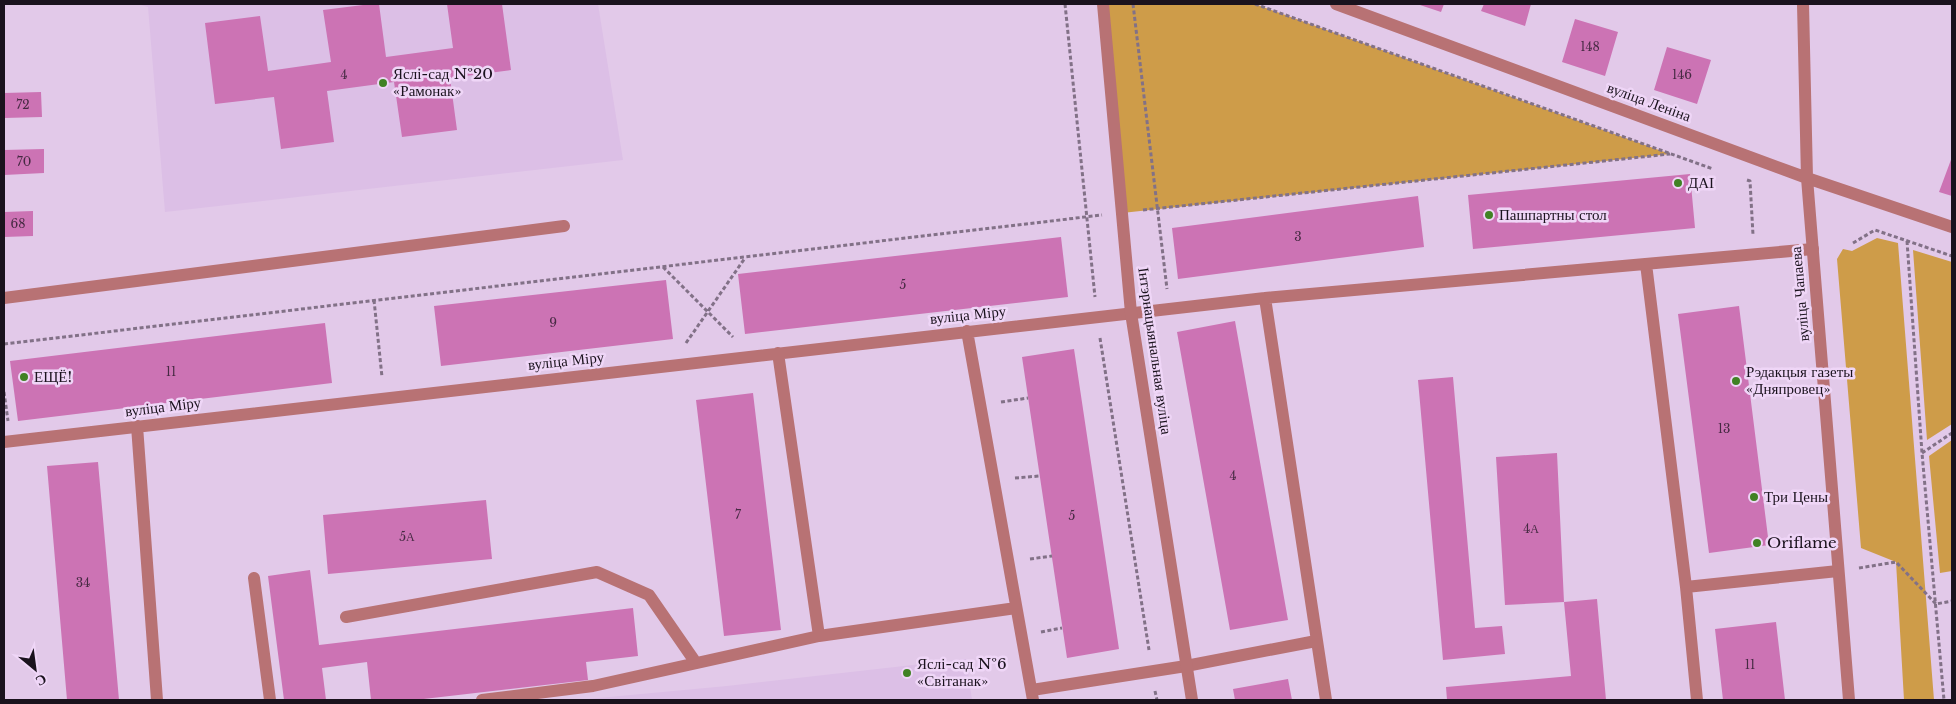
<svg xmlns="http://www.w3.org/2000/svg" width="1956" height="704" font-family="'Libre Baskerville',serif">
<rect width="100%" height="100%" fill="#e2c9e9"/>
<path fill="#dcbfe6" d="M 137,4 L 598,4 L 623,160 L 165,212 L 148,7 Z
M 966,659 L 972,700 L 577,700 L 727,686 Z"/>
<path fill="#ce9c49" d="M 1103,4 L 1255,4 L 1670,154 L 1122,213 Z
M 1877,238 L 1898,243 L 1934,700 L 1904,700 L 1896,562 L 1861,548 L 1837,259 L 1843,249 L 1852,251 Z
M 1913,250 L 1952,262 L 1952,424 L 1927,440 Z
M 1952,440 L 1952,571 L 1940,573 L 1929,456 Z"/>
<path fill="#cc73b4" d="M 371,4 L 379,4 L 386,57 L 453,48 L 447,4 L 502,4 L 511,70 L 450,78 L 457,130 L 402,137 L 394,82 L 327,91 L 334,142 L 281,149 L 274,97 L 215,104 L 205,23 L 260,16 L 268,71 L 331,62 L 323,10 Z
M 1417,4 L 1444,4 L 1441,12 Z
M 1484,4 L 1531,4 L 1525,26 L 1481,11 Z
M 1575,19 L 1618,32 L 1605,76 L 1562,62 Z
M 1667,47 L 1711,60 L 1697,104 L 1654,90 Z
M 41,92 L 42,117 L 4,118 L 4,93 Z
M 44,149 L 44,173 L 4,175 L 4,150 Z
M 1952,157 L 1952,196 L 1939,192 Z
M 1690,174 L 1695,228 L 1473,249 L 1468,195 Z
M 1418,196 L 1424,247 L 1178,279 L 1172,228 Z
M 33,211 L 33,236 L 4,237 L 4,212 Z
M 1061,237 L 1068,297 L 745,334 L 738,274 Z
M 666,280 L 673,339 L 441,366 L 434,306 Z
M 1739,306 L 1769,545 L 1709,553 L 1678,314 Z
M 1235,321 L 1288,620 L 1230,630 L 1177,332 Z
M 325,323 L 332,383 L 18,421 L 10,361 Z
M 1074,349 L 1119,649 L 1067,658 L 1022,357 Z
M 1453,377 L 1475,628 L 1502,626 L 1505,654 L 1443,660 L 1418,380 Z
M 753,393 L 781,630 L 724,636 L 696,400 Z
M 1557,453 L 1564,602 L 1505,605 L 1496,457 Z
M 98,462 L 119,700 L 67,700 L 47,466 Z
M 486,500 L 492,559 L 328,574 L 323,515 Z
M 310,570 L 319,645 L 633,608 L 638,656 L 586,662 L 588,680 L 415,700 L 371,700 L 367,662 L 322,668 L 326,700 L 284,700 L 268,576 Z
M 1597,599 L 1606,700 L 1447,700 L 1446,687 L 1571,676 L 1564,602 Z
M 1776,622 L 1785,700 L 1723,700 L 1715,629 Z
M 1288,679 L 1292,700 L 1235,700 L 1233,689 Z"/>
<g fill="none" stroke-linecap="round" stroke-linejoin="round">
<path stroke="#827187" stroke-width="3" stroke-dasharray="4 2.5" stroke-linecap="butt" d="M 1065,4 L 1095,297
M 1133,4 L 1167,289
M 1255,4 L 1713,169
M 1747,180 L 1750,181 L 1753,235
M 1143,210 L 1670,154
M 1907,241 L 1922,453 L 1944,700
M 1853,243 L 1875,230 L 1952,256
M 663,267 L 733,337
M 374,300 L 382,377
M 1100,338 L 1149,650
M 686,343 L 745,258
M 4,344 L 1102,215
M 4,392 L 8,421
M 1001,402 L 1028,398
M 1922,453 L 1952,433
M 1015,478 L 1039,476
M 1030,559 L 1052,556
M 1859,568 L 1896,562 L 1936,604 L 1952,601
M 1041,632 L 1062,628
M 1155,691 L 1157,700"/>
<path stroke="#b87274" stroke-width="12" d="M 1646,264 L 1686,587 L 1697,700
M 4,298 L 564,226
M 1265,298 L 1326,700
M 967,331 L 1033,700
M 778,353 L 819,636
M 137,426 L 157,700
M 4,442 L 1265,298 L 1813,249
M 254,578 L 270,700
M 1686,587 L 1838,571
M 346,617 L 597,572 L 649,595 L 696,663
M 1032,690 L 1186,666 L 1316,641
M 482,700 L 593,686 L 819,636 L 1016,608"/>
<path stroke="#b87274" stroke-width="12" d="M 1103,4 L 1131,313 L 1192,700"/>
<path stroke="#b87274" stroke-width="12" d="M 1336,4 L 1807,178 L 1952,227
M 1803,4 L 1807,178 L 1849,700"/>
</g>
<g fill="#408224" stroke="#efd6f7" stroke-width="2">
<circle cx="383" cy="83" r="5"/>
<circle cx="1678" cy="183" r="5"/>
<circle cx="1489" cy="215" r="5"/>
<circle cx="24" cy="377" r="5"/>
<circle cx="1736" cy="381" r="5"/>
<circle cx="1754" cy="497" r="5"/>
<circle cx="1757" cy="543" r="5"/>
<circle cx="907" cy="673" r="5"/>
</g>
<g text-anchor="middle" stroke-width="5" stroke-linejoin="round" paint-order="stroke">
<g font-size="12" fill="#462a43">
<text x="1590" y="51">148</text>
<text x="344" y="79">4</text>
<text x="1682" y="79">146</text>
<text x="23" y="109">72</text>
<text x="24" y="166">70</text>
<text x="18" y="228">68</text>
<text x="1298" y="241">3</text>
<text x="903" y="289">5</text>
<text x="553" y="327">9</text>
<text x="171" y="376">11</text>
<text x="1724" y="433">13</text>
<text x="1233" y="480">4</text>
<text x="738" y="519">7</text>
<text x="1072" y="520">5</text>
<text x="1531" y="533">4А</text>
<text x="407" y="541">5А</text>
<text x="83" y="587">34</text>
<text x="1750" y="669">11</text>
</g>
<g font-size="15" fill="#1a121d" stroke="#efd6f7" text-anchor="start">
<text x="393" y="79">Яслі-сад №20<tspan x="393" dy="17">«Рамонак»</tspan></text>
<text x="1688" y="188">ДАІ</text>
<text x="1499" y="220">Пашпартны стол</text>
<text x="1746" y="377">Рэдакцыя газеты<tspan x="1746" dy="17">«Дняпровец»</tspan></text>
<text x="34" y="382">ЕЩЁ!</text>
<text x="1764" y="502">Три Цены</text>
<text x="1767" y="548">Oriflame</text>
<text x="917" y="669">Яслі-сад №6<tspan x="917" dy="17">«Світанак»</tspan></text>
</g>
<g font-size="15" fill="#1a121d" stroke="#efd6f7">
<text transform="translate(1649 102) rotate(20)" y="5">вуліца Леніна</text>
<text transform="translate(1800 294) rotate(-95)" y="5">вуліца Чапаева</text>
<text transform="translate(968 315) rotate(-6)" y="5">вуліца Міру</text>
<text transform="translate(1155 351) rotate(82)" y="5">Інтэрнацыянальная вуліца</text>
<text transform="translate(566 361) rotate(-6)" y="5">вуліца Міру</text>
<text transform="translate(163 407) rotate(-7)" y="5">вуліца Міру</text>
</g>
</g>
<rect width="1956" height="704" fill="none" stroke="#1a121d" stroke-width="10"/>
<g transform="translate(35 669) rotate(151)" stroke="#efd6f7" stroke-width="4" paint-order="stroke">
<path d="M0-4L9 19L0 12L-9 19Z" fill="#1a121d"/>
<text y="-8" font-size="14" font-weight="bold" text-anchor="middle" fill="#1a121d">С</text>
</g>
</svg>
